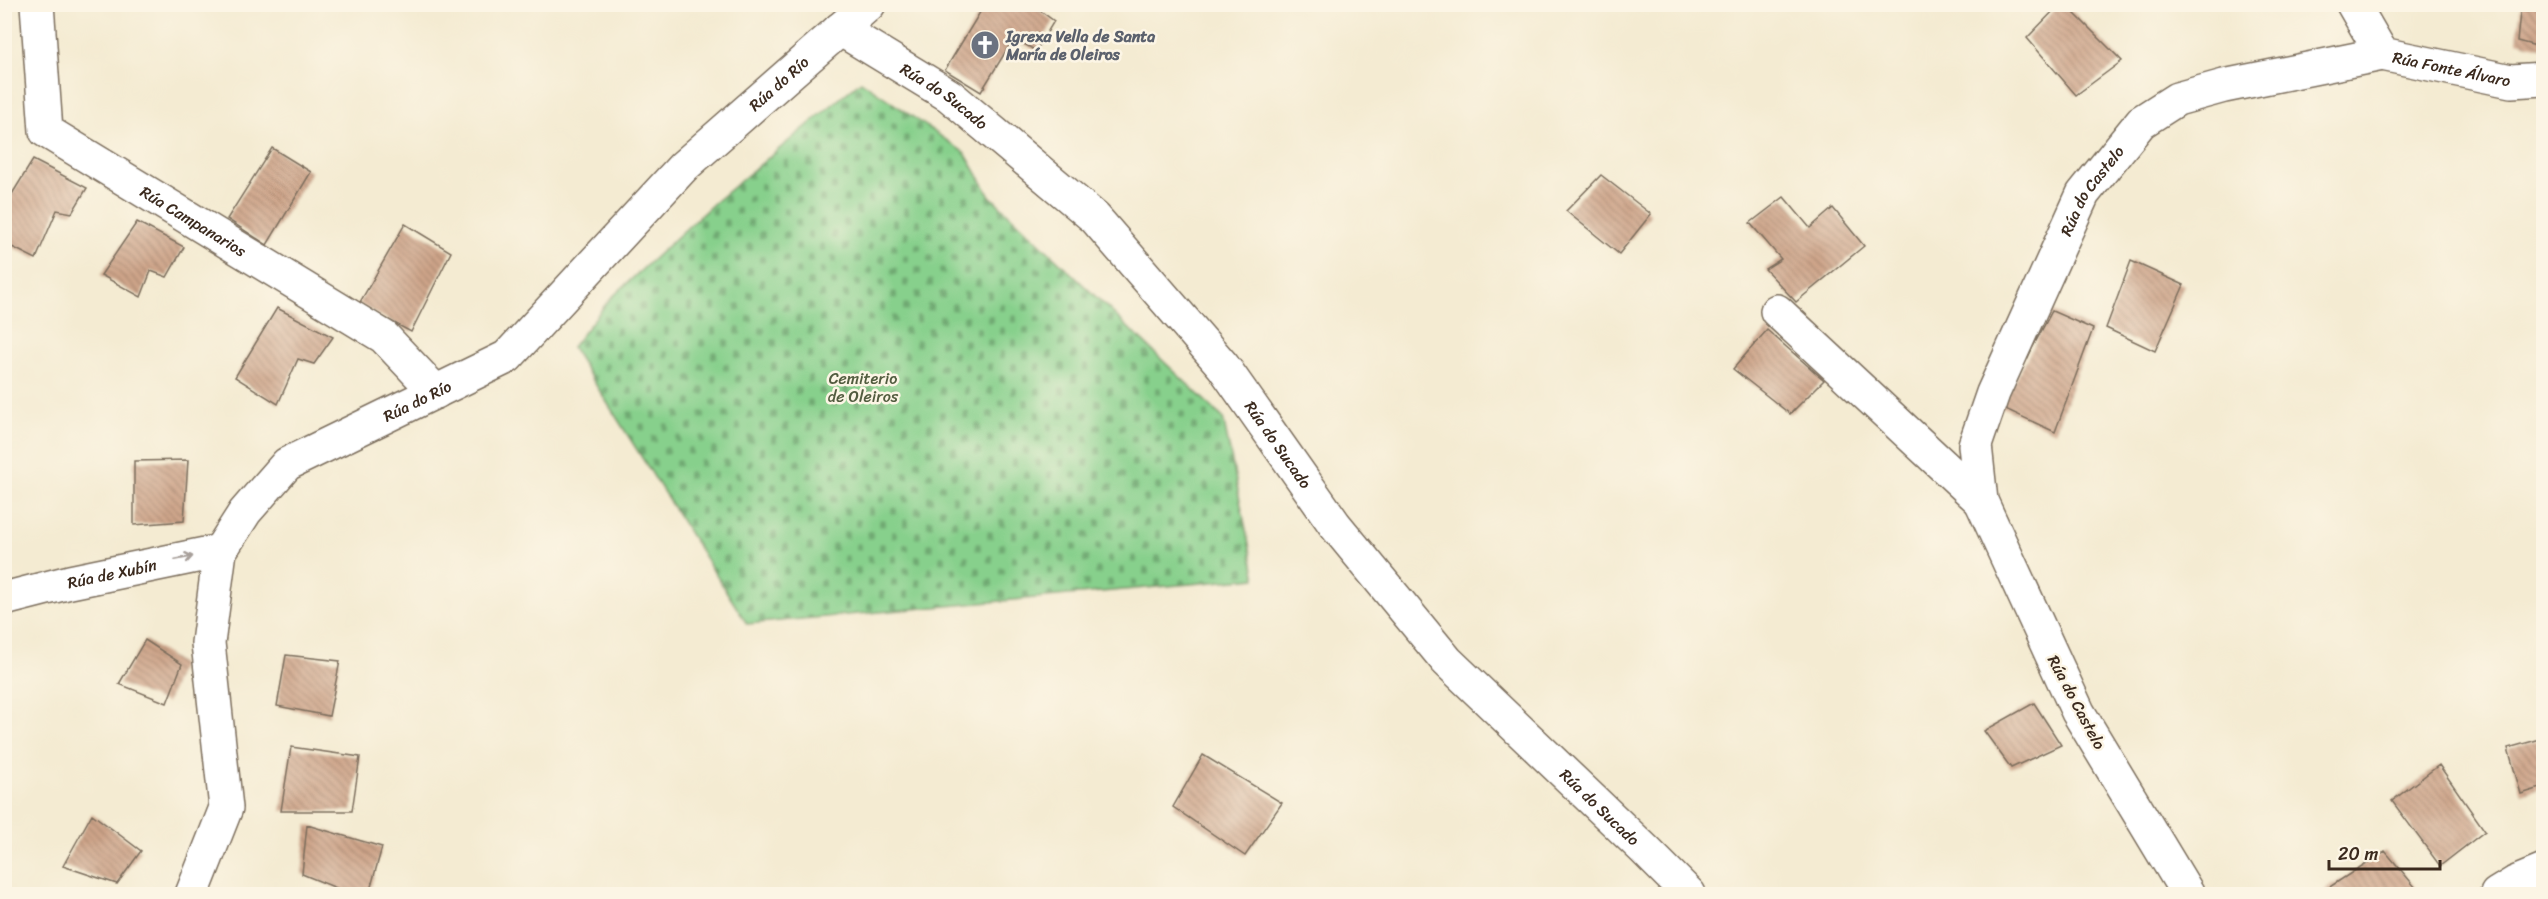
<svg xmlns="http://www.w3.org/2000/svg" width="2548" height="899" font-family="Sriracha,sans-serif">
<defs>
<pattern id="cemetery-stones" width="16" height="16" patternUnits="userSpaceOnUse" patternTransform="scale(1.5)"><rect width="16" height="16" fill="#87d08c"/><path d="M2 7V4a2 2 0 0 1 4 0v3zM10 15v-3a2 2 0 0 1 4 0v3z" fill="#70a972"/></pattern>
<pattern id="building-back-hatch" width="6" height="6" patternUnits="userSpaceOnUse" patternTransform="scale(1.5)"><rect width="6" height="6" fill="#cea489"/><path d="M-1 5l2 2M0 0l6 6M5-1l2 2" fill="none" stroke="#a8866f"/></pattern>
</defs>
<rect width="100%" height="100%" fill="#fcf5e5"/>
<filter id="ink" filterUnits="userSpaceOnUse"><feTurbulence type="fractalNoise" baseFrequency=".0167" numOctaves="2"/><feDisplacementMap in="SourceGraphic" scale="12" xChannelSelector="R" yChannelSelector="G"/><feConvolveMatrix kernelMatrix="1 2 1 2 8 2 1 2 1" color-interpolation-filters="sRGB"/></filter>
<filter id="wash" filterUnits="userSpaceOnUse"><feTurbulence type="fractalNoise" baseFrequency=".008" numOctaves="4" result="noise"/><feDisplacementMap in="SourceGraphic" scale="24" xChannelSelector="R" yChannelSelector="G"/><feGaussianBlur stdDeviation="1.35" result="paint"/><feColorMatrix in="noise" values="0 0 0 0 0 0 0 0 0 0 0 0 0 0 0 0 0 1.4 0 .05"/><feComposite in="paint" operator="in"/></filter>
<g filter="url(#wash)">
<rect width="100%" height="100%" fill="#f4ebd2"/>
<path fill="url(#cemetery-stones)" stroke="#617d55" stroke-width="1.5" d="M 861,81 L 965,153 L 990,196 L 1223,418 L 1256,578 L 747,624 L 572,347 L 610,299 L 715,202 Z"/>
<g id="blocks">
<path fill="url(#building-back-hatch)" d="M 985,4 L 1031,4 L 1054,21 L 1036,51 L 1014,38 L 981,92 L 945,70 Z
M 2060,4 L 2065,4 L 2122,61 L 2076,95 L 2027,38 Z
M 2521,4 L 2544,4 L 2544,48 L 2517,41 Z
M 272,148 L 311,172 L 267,245 L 227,219 Z
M 33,160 L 87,188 L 72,213 L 57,210 L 36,259 L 4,243 L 4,207 Z
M 1601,175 L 1651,214 L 1619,254 L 1566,211 Z
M 1784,197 L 1810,228 L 1833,208 L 1864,246 L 1796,302 L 1765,269 L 1781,259 L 1750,223 Z
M 137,222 L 184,247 L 167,277 L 151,271 L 141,297 L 101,275 Z
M 405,224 L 451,252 L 411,332 L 359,304 Z
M 2131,261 L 2184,285 L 2155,351 L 2106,328 Z
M 277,308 L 333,337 L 314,364 L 298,359 L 278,404 L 235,377 Z
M 2052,311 L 2093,329 L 2055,432 L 2001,407 Z
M 1767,330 L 1824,380 L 1790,414 L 1733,369 Z
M 188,460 L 184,521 L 134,525 L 134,461 Z
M 145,640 L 182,664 L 167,703 L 119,684 Z
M 286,655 L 340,661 L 329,716 L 277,706 Z
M 2034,703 L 2061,745 L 2011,768 L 1984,731 Z
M 2544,738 L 2544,787 L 2521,794 L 2508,748 Z
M 291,747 L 360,757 L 352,811 L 281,811 Z
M 1203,755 L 1282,803 L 1245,856 L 1173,807 Z
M 2439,765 L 2485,831 L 2440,866 L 2392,801 Z
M 92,814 L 141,851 L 117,884 L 63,866 Z
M 307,825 L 382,847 L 369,894 L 351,894 L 302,874 Z
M 2385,851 L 2416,888 L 2406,894 L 2328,894 L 2325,890 Z"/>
</g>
</g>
<g filter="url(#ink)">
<use href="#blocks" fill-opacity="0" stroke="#7c6e5d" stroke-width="1.5"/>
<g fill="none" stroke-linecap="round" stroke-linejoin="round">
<g stroke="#7c6e5d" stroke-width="36">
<g id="minor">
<path id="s1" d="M 37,4 L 46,131 L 384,337 L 436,392"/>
<path id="s2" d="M 2353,4 L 2382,54 L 2511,81 L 2544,79"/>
<path id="s3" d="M 840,29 L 950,96 L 1095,218 L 1223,366 L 1335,525 L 1447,661 L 1644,849 L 1689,894"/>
<path d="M 1777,311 L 1981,501"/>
<path id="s4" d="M 4,599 L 70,582 L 220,551"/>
<path id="s5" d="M 2188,894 L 2078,712 L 1981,501 L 1975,445 L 1993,393 L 2083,194 L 2141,122 L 2177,99 L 2224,86 L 2382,54"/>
</g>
</g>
<g stroke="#7c6e5d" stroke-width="36">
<g id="tertiary">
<path id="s6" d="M 192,894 L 226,808 L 208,643 L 220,551 L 245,512 L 287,464 L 507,357 L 683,167 L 869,4"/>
<path d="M 2497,894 L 2515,883 L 2544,871"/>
</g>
</g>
<use href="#minor" stroke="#fff" stroke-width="33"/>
<use href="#tertiary" stroke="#fff" stroke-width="33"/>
</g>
<defs><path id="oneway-shaft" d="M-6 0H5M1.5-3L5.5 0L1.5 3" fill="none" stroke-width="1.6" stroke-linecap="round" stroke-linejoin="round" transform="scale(1.5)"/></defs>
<use stroke="#a79f9a" href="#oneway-shaft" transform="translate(184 558) rotate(-11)"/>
</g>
<defs>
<g id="church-disc" transform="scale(1.5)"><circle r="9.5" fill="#6b7280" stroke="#fcf5e5"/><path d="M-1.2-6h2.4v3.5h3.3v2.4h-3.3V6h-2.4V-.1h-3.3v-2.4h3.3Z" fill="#fff"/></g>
</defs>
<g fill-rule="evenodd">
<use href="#church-disc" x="985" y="45"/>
</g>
<g text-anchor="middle" stroke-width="5" stroke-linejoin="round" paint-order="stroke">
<g font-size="16" font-weight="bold" fill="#5b616d" stroke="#fcf5e5" text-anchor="start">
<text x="1006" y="42">Igrexa Vella de Santa<tspan x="1006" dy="18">María de Oleiros</tspan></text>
</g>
<g font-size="16" fill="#3b2a1e" stroke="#fcf5e5">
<text dy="6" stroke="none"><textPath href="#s2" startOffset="129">Rúa Fonte Álvaro</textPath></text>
<text dy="6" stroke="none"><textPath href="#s6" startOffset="1092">Rúa do Río</textPath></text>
<text dy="6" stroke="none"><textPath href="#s3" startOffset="124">Rúa do Sucado</textPath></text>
<text dy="6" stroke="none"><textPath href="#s5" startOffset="782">Rúa do Castelo</textPath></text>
<text dy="6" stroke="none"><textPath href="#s1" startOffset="300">Rúa Campanarios</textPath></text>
<text dy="6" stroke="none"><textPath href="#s6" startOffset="606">Rúa do Río</textPath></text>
<text dy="6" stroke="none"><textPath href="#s3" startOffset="610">Rúa do Sucado</textPath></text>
<text dy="6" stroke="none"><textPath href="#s4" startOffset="111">Rúa de Xubín</textPath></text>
<text transform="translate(2077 702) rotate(62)" y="6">Rúa do Castelo</text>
<text dy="6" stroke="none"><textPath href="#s3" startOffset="1096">Rúa do Sucado</textPath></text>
</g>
<g font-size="16" fill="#525c3f" stroke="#fcf5e5">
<text x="863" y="384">Cemiterio<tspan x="863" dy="18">de Oleiros</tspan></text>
</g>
</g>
<rect width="2548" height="899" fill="none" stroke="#fcf5e5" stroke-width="24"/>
<path d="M2329 860v9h111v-9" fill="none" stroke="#3b2a1e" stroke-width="3"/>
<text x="2338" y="860" font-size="18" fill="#3b2a1e" stroke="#fcf5e5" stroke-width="4.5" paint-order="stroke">20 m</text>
</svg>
